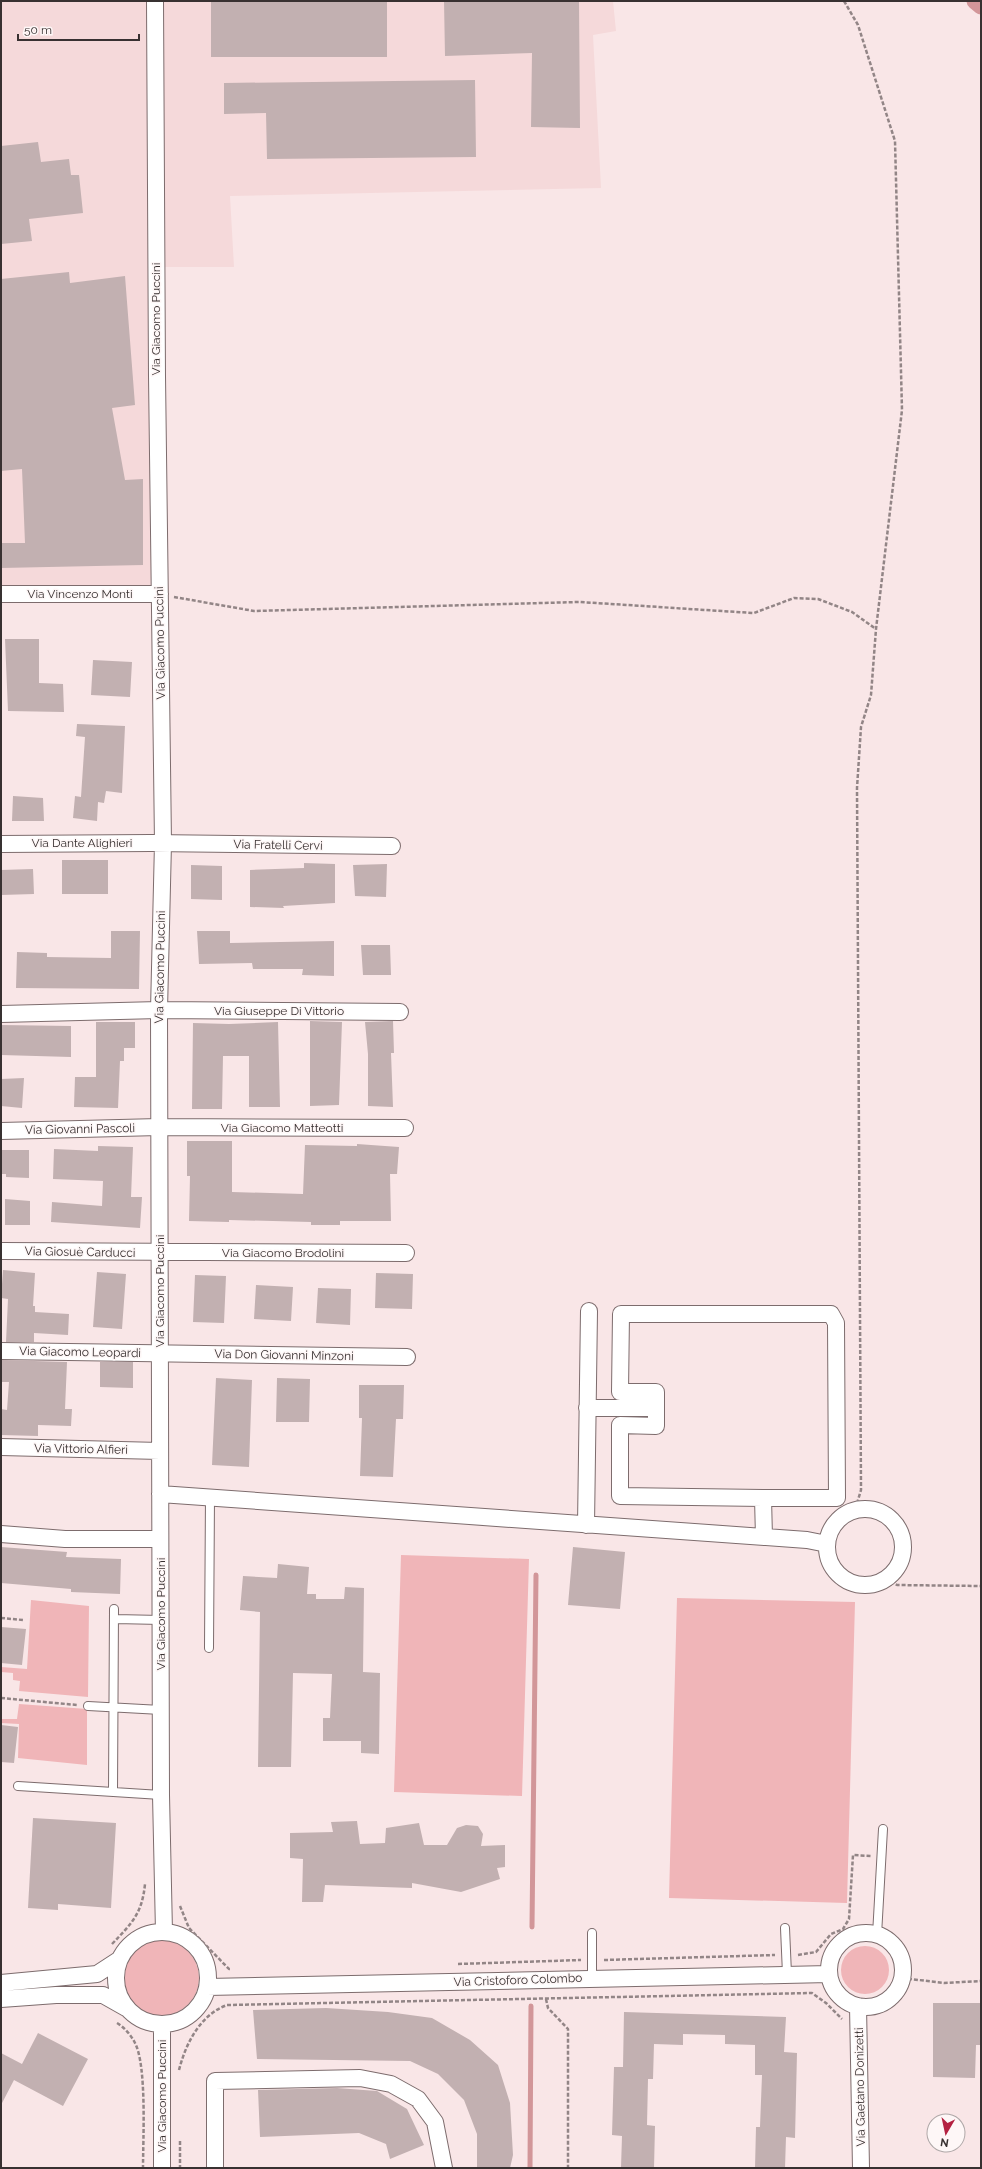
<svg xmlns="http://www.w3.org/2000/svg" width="982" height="2169" font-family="Raleway,sans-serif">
<rect width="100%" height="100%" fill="#f9e6e7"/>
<path fill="#f5d9da" d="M 1,1 L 613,1 L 616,31 L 593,35 L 601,188 L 230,196 L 234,267 L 165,267 L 163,585 L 1,585 Z"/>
<path fill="#f0b5b8" d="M 401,1555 L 529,1559 L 522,1796 L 394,1792 Z
M 677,1598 L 855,1602 L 847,1903 L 669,1898 Z
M 31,1600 L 89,1606 L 88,1697 L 19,1691 L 20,1681 L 13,1680 L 13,1673 L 1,1672 L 1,1667 L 27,1669 Z
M 19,1704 L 87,1709 L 87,1765 L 18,1758 L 19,1724 L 1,1723 L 2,1719 L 17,1719 Z
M123 1978a38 38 0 1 1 76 0a38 38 0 1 1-76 0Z
M841 1970a24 24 0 1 1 48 0a24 24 0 1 1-48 0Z"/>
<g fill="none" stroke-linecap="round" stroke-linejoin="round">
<path stroke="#d29699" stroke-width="5" d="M 532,1927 L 536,1575
M 530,2168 L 531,2006"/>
<path stroke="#d29699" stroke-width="17" d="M 975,1 L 981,6"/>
</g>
<path fill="#c2b0b1" d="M 211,1 L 387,1 L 387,57 L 211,57 Z
M 444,1 L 579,1 L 580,128 L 531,127 L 532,53 L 445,56 Z
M 475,80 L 476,157 L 267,159 L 266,113 L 224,114 L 224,83 Z
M 38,142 L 41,162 L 69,159 L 71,175 L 79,175 L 83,213 L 29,219 L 32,241 L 1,244 L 1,146 Z
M 69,272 L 70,283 L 125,276 L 135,405 L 112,408 L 125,480 L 143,479 L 143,565 L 1,568 L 1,543 L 25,543 L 22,469 L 1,471 L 1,279 Z
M 5,639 L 39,639 L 39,683 L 63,684 L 64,712 L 8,711 Z
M 93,660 L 132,662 L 130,697 L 91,695 Z
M 77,724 L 125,726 L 122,793 L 106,791 L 104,803 L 98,802 L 97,821 L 73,818 L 75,796 L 81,797 L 85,737 L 76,736 Z
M 13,796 L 43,798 L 44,821 L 12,821 Z
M 62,860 L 108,860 L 108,894 L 62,894 Z
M 304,863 L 335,864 L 335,903 L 283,906 L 284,908 L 250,907 L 250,870 L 304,868 Z
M 387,864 L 386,897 L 355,896 L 353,865 Z
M 191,865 L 222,866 L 222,900 L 191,899 Z
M 33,869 L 34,894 L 1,895 L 1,870 Z
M 111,931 L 140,931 L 139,989 L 16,988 L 17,952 L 47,953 L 47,957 L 111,958 Z
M 197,931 L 230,931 L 230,943 L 334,941 L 334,976 L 302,975 L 303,969 L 253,969 L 252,963 L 199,964 Z
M 361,945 L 390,945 L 391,975 L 363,975 Z
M 310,1021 L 342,1022 L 339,1105 L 310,1106 Z
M 393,1021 L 394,1053 L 391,1053 L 393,1107 L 368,1106 L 368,1054 L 365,1022 Z
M 96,1022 L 135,1022 L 135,1048 L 124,1048 L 124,1061 L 120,1061 L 118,1108 L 74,1107 L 75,1077 L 96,1077 Z
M 278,1022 L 280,1107 L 249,1107 L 249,1056 L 223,1056 L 222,1109 L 192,1109 L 193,1023 L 229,1024 Z
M 1,1025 L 71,1026 L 71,1057 L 1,1055 Z
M 24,1078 L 22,1108 L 1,1106 L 1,1079 Z
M 187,1141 L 232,1141 L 232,1192 L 303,1194 L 305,1145 L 357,1146 L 357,1144 L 399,1147 L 397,1174 L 390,1174 L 391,1221 L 340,1221 L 340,1225 L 311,1225 L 311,1222 L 229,1220 L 229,1222 L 189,1221 L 190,1176 L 187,1176 Z
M 98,1146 L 133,1147 L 131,1197 L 142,1197 L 140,1228 L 51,1222 L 52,1202 L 102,1206 L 103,1181 L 53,1179 L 54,1149 L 98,1151 Z
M 1,1150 L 29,1150 L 29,1178 L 6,1177 L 6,1174 L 1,1174 Z
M 5,1199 L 30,1201 L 30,1225 L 5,1225 Z
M 3,1270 L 35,1273 L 33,1306 L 35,1306 L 35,1312 L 69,1314 L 68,1335 L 34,1333 L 34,1342 L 6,1342 L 8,1299 L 1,1298 Z
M 97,1272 L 126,1274 L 122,1329 L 93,1327 Z
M 376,1273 L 413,1274 L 412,1309 L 375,1308 Z
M 195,1275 L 226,1276 L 224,1323 L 193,1322 Z
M 256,1285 L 293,1287 L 291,1321 L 254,1319 Z
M 318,1288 L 351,1289 L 350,1325 L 316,1323 Z
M 1,1360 L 67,1362 L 65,1409 L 72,1409 L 71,1426 L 38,1425 L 38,1436 L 1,1435 L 1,1409 L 7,1410 L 9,1382 L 1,1382 Z
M 100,1362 L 133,1362 L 133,1388 L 100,1387 Z
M 216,1378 L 252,1380 L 249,1467 L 212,1465 Z
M 277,1378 L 310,1379 L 309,1422 L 276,1422 Z
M 359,1385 L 404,1385 L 403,1419 L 396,1419 L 393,1477 L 360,1476 L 362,1418 L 359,1418 Z
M 1,1547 L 67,1552 L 66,1557 L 121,1559 L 120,1594 L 71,1592 L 71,1589 L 1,1583 Z
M 573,1547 L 625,1552 L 620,1609 L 568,1605 Z
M 278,1564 L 309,1567 L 307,1594 L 316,1594 L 316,1599 L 344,1599 L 345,1587 L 364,1588 L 363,1672 L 380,1673 L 379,1754 L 361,1753 L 361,1741 L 323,1741 L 323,1718 L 330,1718 L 332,1674 L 293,1673 L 291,1767 L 258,1767 L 260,1612 L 240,1610 L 243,1576 L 277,1578 Z
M 1,1627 L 26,1629 L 22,1665 L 1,1663 Z
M 1,1725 L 18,1727 L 14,1763 L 1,1762 Z
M 33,1818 L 116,1823 L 111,1908 L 58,1904 L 58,1910 L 28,1908 Z
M 357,1821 L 360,1844 L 385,1843 L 386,1828 L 419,1823 L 424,1845 L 447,1845 L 457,1828 L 466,1825 L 478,1826 L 483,1834 L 481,1846 L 505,1845 L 505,1867 L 497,1868 L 500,1879 L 461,1892 L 412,1883 L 412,1888 L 325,1885 L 323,1902 L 302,1902 L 303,1859 L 290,1858 L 290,1833 L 333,1832 L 331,1822 Z
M 933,2003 L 981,2003 L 981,2045 L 976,2045 L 975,2078 L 933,2077 Z
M 326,2008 L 388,2012 L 432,2018 L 470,2040 L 498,2065 L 510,2103 L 513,2155 L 510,2168 L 477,2168 L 477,2134 L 464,2100 L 438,2074 L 410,2061 L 257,2059 L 253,2010 Z
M 624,2012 L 786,2017 L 784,2052 L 797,2053 L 795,2138 L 786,2137 L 785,2168 L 755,2168 L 756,2127 L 760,2127 L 762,2075 L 755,2075 L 755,2045 L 725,2044 L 725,2035 L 683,2034 L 683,2045 L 654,2044 L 653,2079 L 648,2079 L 647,2125 L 655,2126 L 654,2168 L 621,2168 L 622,2136 L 612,2135 L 614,2067 L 623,2067 Z
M 38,2033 L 88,2059 L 63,2106 L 14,2080 L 1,2105 L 1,2053 L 22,2064 Z
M 337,2088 L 377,2091 L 407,2109 L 424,2145 L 390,2159 L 386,2144 L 359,2133 L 260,2137 L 258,2090 Z"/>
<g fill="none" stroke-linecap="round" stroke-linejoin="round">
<g stroke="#7d6c6d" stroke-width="10">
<path id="lane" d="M 115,1619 L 161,1620
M 209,1648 L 210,1497
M 88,1706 L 161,1710
M 18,1786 L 161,1795
M 113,1792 L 114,1609
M 785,1928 L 787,1974
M 592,1933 L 592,1978
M 877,1935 L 883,1829"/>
</g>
<g stroke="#7d6c6d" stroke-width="18">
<path id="street" d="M 155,1 L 157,376 L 163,843 L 159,1010 L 161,1795 L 164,1932
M 1,594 L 160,594
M 1,844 L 151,843 L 392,846
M 1,1014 L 159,1010 L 400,1012
M 1,1131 L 159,1127 L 405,1128
M 1,1251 L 406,1253
M 1,1351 L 407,1357
M 587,1408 L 656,1408
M 1,1447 L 160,1451
M 160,1494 L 807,1540 L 827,1544
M 763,1498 L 620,1496 L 620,1425 L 656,1426 L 656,1392 L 620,1392 L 621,1314 L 831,1314 L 836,1323 L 837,1498 L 763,1498 L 764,1537
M827 1547a38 38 0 1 1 76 0a38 38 0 1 1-76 0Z
M 586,1525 L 589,1311
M 1,1534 L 65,1539 L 160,1539
M116 1978a46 46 0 1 1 92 0a46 46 0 1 1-92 0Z
M829 1970a37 37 0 1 1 74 0a37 37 0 1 1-74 0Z
M 1,1983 L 97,1974 L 120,1959
M 207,1987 L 829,1974
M 1,1999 L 56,1995 L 103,1995 L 126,2008
M 858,2006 L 861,2168
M 162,2168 L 162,2024
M 215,2168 L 215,2081 L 360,2078 L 391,2084 L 418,2099 L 435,2122 L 444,2168"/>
</g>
<path stroke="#928586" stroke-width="2.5" stroke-dasharray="4 2" stroke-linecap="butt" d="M 844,1 L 858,25 L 895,141 L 902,410 L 876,629 L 871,695 L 861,727 L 857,788 L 861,1490 L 855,1510
M 174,597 L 254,611 L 579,602 L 754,613 L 794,598 L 818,599 L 852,612 L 876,629
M 885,1579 L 897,1585 L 981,1586
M 1,1618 L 23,1620
M 1,1698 L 77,1705
M 180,1906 L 189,1928 L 229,1969 L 231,1969
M 112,1944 C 132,1923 142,1914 145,1884
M 798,1955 L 816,1952 L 831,1934 L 843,1929 L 849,1919 L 853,1855 L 871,1856
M 604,1960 L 775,1955
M 458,1964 L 581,1960
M 902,1978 L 944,1983 L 981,1981
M 546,1999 L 548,2008 L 568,2029 L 568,2168
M 117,2023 C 124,2027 131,2035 135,2043 C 147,2066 143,2140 143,2168
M 179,2070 C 186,2043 200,2015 227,2005 L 812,1993 L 826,2003 L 842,2019
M 180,2141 L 180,2168"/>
<use href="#lane" stroke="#fff" stroke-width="8"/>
<use href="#street" stroke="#fff" stroke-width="16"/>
</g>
<g text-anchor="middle" stroke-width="3" stroke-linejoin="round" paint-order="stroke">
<g font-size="12" fill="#383131" stroke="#fef7f7">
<text transform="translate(156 319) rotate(-90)" y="4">Via Giacomo Puccini</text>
<text x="80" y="598">Via Vincenzo Monti</text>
<text transform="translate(160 643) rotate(-91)" y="4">Via Giacomo Puccini</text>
<text x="82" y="847">Via Dante Alighieri</text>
<text transform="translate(278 845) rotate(1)" y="4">Via Fratelli Cervi</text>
<text transform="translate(160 967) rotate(-89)" y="4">Via Giacomo Puccini</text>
<text x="279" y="1015">Via Giuseppe Di Vittorio</text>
<text x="282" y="1132">Via Giacomo Matteotti</text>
<text transform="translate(80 1129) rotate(-1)" y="4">Via Giovanni Pascoli</text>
<text transform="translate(80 1252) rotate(1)" y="4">Via Giosuè Carducci</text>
<text x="283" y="1257">Via Giacomo Brodolini</text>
<text transform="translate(160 1291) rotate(-90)" y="4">Via Giacomo Puccini</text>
<text transform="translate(80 1352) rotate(1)" y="4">Via Giacomo Leopardi</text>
<text transform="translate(284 1355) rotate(1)" y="4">Via Don Giovanni Minzoni</text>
<text transform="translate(81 1449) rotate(1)" y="4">Via Vittorio Alfieri</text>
<text transform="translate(161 1614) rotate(-90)" y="4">Via Giacomo Puccini</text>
<text transform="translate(518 1980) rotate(-2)" y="4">Via Cristoforo Colombo</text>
<text transform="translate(860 2087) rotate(-91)" y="4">Via Gaetano Donizetti</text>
<text transform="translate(162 2096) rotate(-90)" y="4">Via Giacomo Puccini</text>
</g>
</g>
<rect width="982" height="2169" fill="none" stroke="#383131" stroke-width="4"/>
<g transform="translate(946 2133) rotate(189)"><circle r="19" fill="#fef7f7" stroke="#afa8a8"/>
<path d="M0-3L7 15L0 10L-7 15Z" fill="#b42141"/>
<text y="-6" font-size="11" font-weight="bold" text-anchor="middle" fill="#383131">N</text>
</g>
<path d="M18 34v6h121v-6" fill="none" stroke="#383131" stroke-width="2"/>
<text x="24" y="34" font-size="12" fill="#383131" stroke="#fef7f7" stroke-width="3" paint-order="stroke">50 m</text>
</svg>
